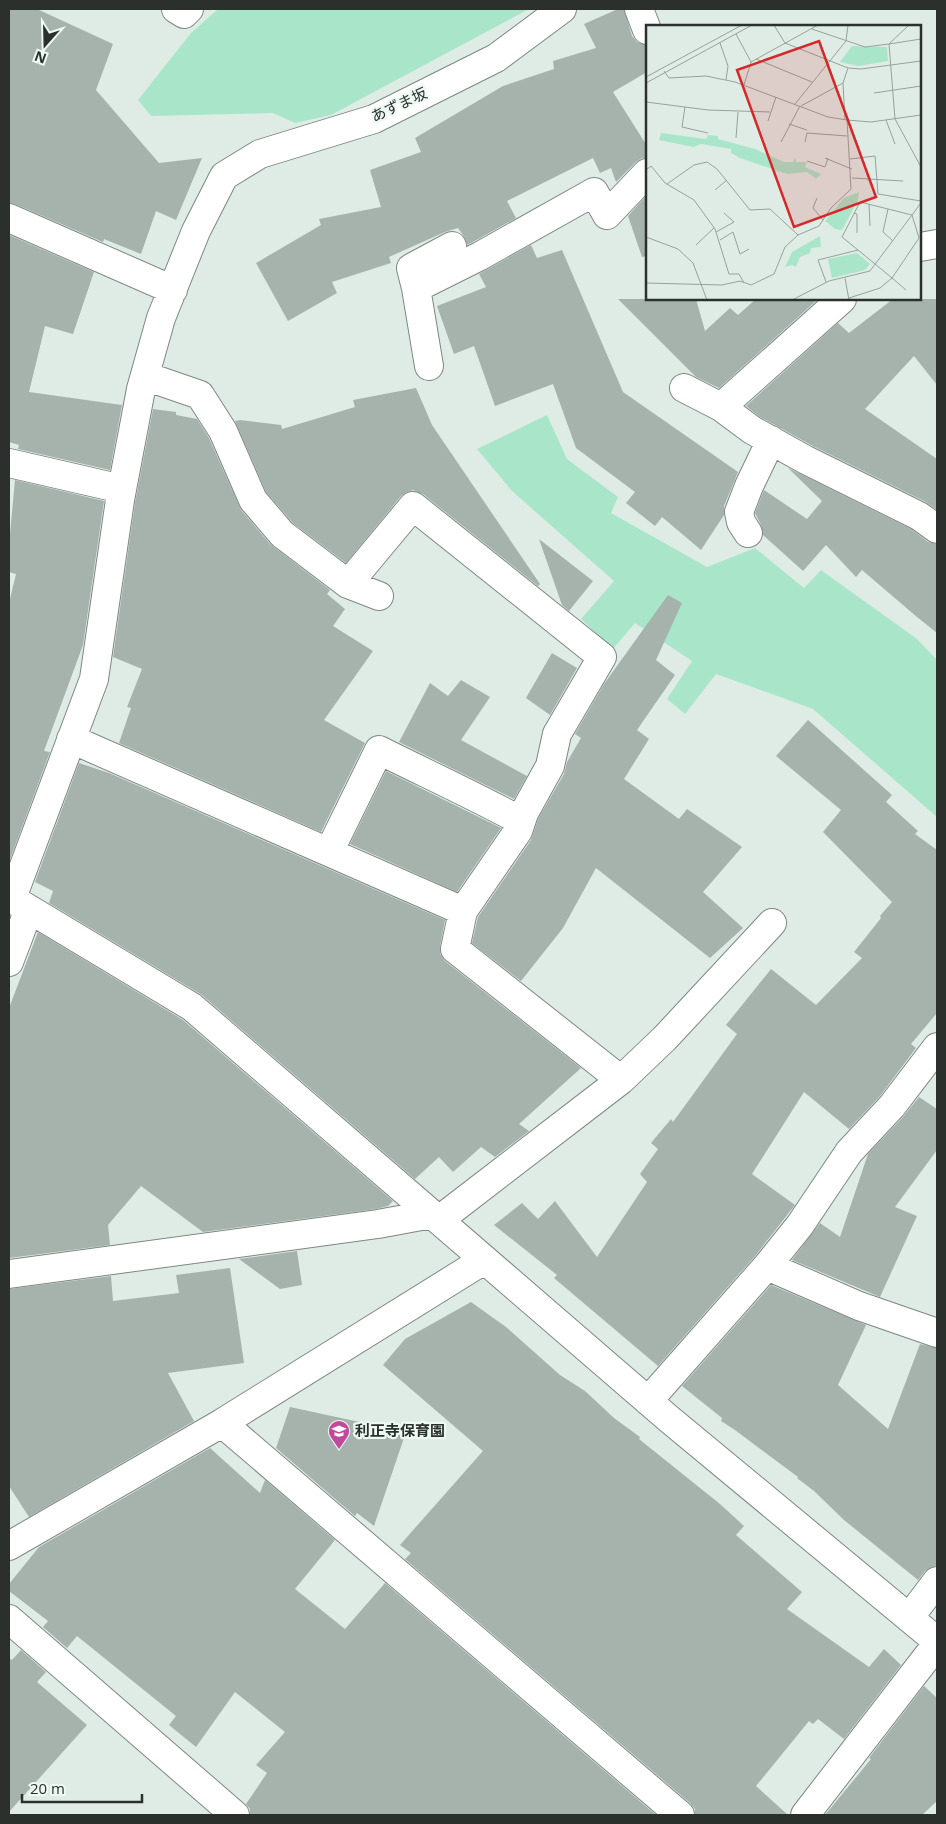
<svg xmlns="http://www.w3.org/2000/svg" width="946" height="1824" font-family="'Open Sans','Noto Sans JP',sans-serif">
<rect width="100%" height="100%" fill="#dfece5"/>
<path fill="#a9e6c9" d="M 218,9 L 529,9 L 331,115 L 295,123 L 273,113 L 151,116 L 138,100 L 191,33 Z
M 547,415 L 567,459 L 618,497 L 611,513 L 707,567 L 755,548 L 804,588 L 821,570 L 917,639 L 937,660 L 937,817 L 813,709 L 716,674 L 685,714 L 667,699 L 692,661 L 635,623 L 613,649 L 581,619 L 614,581 L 512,491 L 477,449 Z"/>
<path fill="#a6b2ac" d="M 9,9 L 37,9 L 113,44 L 96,90 L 159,163 L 202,158 L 176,220 L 156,211 L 141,254 L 104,239 L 103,242 L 15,204 L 9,203 Z
M 618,9 L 624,9 L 632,36 L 637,42 L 647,45 L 647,72 L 613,92 L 647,146 L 647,158 L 642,158 L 636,162 L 616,182 L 611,168 L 600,173 L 593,158 L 507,201 L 516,218 L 473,242 L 467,245 L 465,238 L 458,228 L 445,232 L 389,257 L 391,263 L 332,282 L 337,293 L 288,321 L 256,263 L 321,225 L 319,219 L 381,207 L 370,170 L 421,152 L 415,138 L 503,86 L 554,69 L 553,61 L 596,48 L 584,24 Z
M 647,195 L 647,256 L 642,257 L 628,216 Z
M 9,235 L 94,272 L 73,334 L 45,326 L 29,392 L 122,405 L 110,470 L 18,449 L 19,445 L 9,442 Z
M 531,245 L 537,258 L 562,250 L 623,392 L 738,472 L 724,506 L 724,515 L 701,550 L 662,517 L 655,526 L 626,503 L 635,492 L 576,448 L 553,384 L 495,406 L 474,346 L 454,354 L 437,306 L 486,287 L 479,274 Z
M 618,299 L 696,299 L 705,331 L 730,308 L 738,315 L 756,299 L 814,299 L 816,301 L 719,388 L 696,377 Z
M 893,299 L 937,299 L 937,385 L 914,356 L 865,409 L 937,459 L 937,510 L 926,502 L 813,446 L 760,417 L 746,406 L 838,323 L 849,333 Z
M 416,388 L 432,425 L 540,584 L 538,586 L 423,494 L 413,490 L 407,492 L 401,496 L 346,563 L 293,523 L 266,492 L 235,421 L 240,420 L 281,425 L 282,429 L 355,407 L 353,400 Z
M 153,409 L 176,412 L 176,415 L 197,419 L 209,438 L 241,510 L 270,544 L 330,590 L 327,594 L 345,609 L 333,626 L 373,651 L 324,720 L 365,743 L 321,832 L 119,743 L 131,708 L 127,707 L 142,669 L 113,657 L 135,503 Z
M 788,468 L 911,529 L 928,542 L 937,544 L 937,633 L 917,617 L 862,570 L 856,577 L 826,545 L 803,571 L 763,535 L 761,525 L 755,513 L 764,490 L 807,519 L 822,501 Z
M 15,480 L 104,501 L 83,645 L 44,751 L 50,752 L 9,862 L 9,603 L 16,574 L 9,572 L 9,534 L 10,534 Z
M 539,539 L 593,581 L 569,611 L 562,605 Z
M 668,595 L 682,603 L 656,660 L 675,675 L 637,730 L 649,739 L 624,779 L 679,819 L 687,809 L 742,847 L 703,892 L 743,928 L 710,958 L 596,868 L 563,928 L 521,981 L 472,943 L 478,917 L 531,840 L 538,819 L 564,774 L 567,762 L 581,738 L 575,734 L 604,684 Z
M 552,653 L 577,668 L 550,715 L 526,698 Z
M 461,680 L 490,697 L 461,740 L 527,776 L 514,799 L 399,742 L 430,683 L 448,696 Z
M 808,720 L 892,795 L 886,802 L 918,831 L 915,834 L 937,850 L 937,1013 L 911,1044 L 916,1048 L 880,1096 L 849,1129 L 804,1092 L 752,1174 L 795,1205 L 755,1256 L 658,1366 L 554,1278 L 557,1275 L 494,1225 L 522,1203 L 538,1219 L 555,1201 L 597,1257 L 647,1182 L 640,1174 L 658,1149 L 651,1143 L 671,1119 L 673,1122 L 737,1034 L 726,1025 L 771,969 L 816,1005 L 862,958 L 854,952 L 881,918 L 880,916 L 892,902 L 823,832 L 841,810 L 776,756 Z
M 79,763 L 109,773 L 445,920 L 440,946 L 440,954 L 445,961 L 581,1068 L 519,1124 L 529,1131 L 495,1157 L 481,1147 L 453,1172 L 439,1157 L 415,1179 L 202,995 L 49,903 L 53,891 L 35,882 Z
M 386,771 L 501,828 L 457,892 L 350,844 Z
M 38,932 L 183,1020 L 393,1201 L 388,1206 L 376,1209 L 203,1232 L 141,1186 L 108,1225 L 110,1245 L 9,1258 L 9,1008 Z
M 919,1097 L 937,1109 L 937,1150 L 895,1207 L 917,1216 L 880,1297 L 792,1260 L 820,1223 L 840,1237 L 868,1154 L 903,1117 Z
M 297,1251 L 302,1285 L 280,1289 L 239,1259 Z
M 230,1268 L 244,1363 L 168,1373 L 194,1421 L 29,1517 L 9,1486 L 9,1289 L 111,1276 L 113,1301 L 179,1293 L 176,1275 Z
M 771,1285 L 866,1325 L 838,1385 L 888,1429 L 920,1344 L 937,1348 L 937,1565 L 925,1571 L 918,1580 L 844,1520 L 814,1491 L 797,1478 L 798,1477 L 735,1430 L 721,1421 L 722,1418 L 682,1386 Z
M 471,1302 L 506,1327 L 560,1375 L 585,1391 L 614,1418 L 640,1437 L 639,1439 L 720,1504 L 744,1526 L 736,1535 L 802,1592 L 787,1609 L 869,1667 L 884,1649 L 901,1665 L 844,1739 L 818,1719 L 813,1724 L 809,1721 L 756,1786 L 788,1815 L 695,1815 L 695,1809 L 690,1803 L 405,1559 L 411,1553 L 400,1545 L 483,1451 L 383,1365 L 405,1339 Z
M 290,1407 L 406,1432 L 374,1526 L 357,1513 L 355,1516 L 276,1448 Z
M 210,1448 L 260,1493 L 265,1480 L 335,1540 L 295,1589 L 345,1629 L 385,1583 L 656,1815 L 250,1815 L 250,1809 L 246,1804 L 267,1773 L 256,1765 L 285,1732 L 235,1692 L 196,1747 L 169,1725 L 176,1716 L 77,1636 L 67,1648 L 43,1627 L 48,1621 L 9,1591 L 9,1584 L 39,1547 Z
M 21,1650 L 46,1672 L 37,1682 L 87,1725 L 9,1812 L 9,1658 L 12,1660 Z
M 924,1686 L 937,1698 L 937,1801 L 922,1815 L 825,1815 L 871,1759 L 869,1758 Z"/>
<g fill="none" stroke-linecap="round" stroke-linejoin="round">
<g stroke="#7d8882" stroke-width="30">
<path id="minor" d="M 176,9 L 184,14 L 189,9
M 639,9 L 647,30
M 9,218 L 173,290
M 920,247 L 937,244
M 416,288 L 480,256 L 594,192 L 607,215 L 647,173
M 429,366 L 416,288 L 411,268 L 452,246
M 145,376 L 200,395 L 223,431 L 253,500 L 282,534 L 348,584 L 379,596
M 684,388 L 721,407 L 752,430 L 806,460 L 919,516 L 937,529
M 721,407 L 842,299
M 9,463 L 122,489
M 748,533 L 741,522 L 739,512 L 749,486 L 771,440
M 71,739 L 463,911 L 518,831 L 524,813 L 550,766 L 557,734 L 602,657 L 413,506 L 348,584
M 329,852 L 379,750 C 427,774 475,796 521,821
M 9,897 L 192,1007 L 669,1419 L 937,1641
M 12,898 L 94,679 L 120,500 L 141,389 L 161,318 L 196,231 L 224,176 L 260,154 L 374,119 L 496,58 L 562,9
M 463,911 L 455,949 L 621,1080
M 9,962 L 29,909
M 439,1220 L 621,1080 L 665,1038 L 772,923
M 767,1266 L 859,1306 L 937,1333
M 9,1274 L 378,1224 L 432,1214
M 648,1401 L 767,1266 L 800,1225 L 849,1152 L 892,1106 L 937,1047
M 222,1423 L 680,1815
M 9,1546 L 222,1423 L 484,1260
M 909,1618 L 937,1581
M 9,1619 L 235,1815
M 805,1815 L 937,1644"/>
</g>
<use href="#minor" stroke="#fff" stroke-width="28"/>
</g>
<defs>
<g id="school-pin" transform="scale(1.125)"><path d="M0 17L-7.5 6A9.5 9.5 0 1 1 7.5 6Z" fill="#c34899" stroke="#edf9f3"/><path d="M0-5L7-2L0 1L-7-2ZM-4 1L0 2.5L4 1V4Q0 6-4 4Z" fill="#fff"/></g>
</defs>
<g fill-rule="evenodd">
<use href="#school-pin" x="339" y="1431"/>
</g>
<g text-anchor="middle" stroke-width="4.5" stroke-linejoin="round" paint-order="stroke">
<g font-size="15" fill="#2b302d" stroke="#edf9f3">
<text transform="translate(399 105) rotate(-25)" y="5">あずま坂</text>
</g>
<g font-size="15" font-weight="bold" fill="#2b302d" stroke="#edf9f3" text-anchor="start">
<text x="355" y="1436">利正寺保育園</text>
</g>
</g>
<g transform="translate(646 25)">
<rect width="275" height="275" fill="#dfece5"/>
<path d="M 206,21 L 241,22 L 242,36 L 212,41 L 194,37 ZM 15,108 L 60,114 L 62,110 L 72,111 L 72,114 L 109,124 L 138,137 L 147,137 L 149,132 L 150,137 L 161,137 L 159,142 L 175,149 L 170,154 L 161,147 L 141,149 L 94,133 L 85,128 L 85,124 L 55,119 L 47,122 L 13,115 ZM 213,167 L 212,175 L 196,205 L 189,204 L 179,196 L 198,173 ZM 174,211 L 175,222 L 165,223 L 164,228 L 154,232 L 150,242 L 146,240 L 139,242 L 146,227 ZM 211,228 L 224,239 L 219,245 L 186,253 L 182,234 Z" fill="#a9e6c9"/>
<path fill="none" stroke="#97a19b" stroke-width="1" d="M 128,0 L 139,18 L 202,43 L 215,44 L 275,36M 166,4 L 219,22 L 243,19 L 263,0M 90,9 L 105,37 L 172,0M 275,14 L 243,19 L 249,94 L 275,142M 74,18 L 82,41 L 80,55M 110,34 L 166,57M 18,46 L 23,53 L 60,51 L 89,57 L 182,92 L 201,95 L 225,97 L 275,90M 0,52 L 96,0M 0,58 L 106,0M 197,58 L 199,95M 98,60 L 105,37M 228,68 L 275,61M 0,77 L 62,85 L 124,87M 149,79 L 200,16 L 202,0M 155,81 L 197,58 L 202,43M 39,82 L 36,102 L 62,108M 240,95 L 249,119M 122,96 L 130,72M 143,99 L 161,105M 90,113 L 92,87M 135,117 L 154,81M 159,117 L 161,108 L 201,111M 179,133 L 206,144M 204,134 L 229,131 L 232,169 L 275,176M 161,136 L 179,142 L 182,133M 0,145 L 5,141 L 19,158 L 48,175 L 69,204 L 83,249 L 93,249 L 98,258M 206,153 L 257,156M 21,159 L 48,140 L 61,137 L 71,144 L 104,185 L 124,184 L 152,210M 69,165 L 81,155M 171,173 L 167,183 L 177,195M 223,179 L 224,201M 242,184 L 237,207 L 247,216M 208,188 L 211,189 L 211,208M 70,207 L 88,197 L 78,188M 0,212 L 32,224 L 47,238 L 61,275M 74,215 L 87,207 L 94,229 L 103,224M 50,220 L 68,203M 199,253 L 203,275M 180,257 L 172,235 L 212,225M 0,258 L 76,260 L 94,256 L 105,260 L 128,249 L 139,222 L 152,210 L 173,201 L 185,183 L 205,164 L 201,95M 203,273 L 234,263 L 246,253 L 273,213 L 266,190 L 214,177 L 196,212 L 212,225 L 246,253 L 260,265M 146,275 L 183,256 L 224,246 L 275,178"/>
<path fill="#d62828" fill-opacity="0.15" stroke="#d62828" stroke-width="2.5" d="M 173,16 L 230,172 L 148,202 L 91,45 Z"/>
<rect width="275" height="275" fill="none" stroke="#2b302d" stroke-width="2.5"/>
</g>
<rect width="946" height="1824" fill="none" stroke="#2b302d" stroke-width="20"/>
<g transform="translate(45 45) rotate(200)" stroke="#edf9f3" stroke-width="4" paint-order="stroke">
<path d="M0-4L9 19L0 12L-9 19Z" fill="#2b302d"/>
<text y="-8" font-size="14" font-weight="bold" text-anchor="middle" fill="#2b302d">N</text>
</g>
<path d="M22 1794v8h120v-8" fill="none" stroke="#2b302d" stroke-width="2.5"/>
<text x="30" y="1794" font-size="15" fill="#2b302d" stroke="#edf9f3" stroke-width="4" paint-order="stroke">20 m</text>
</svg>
